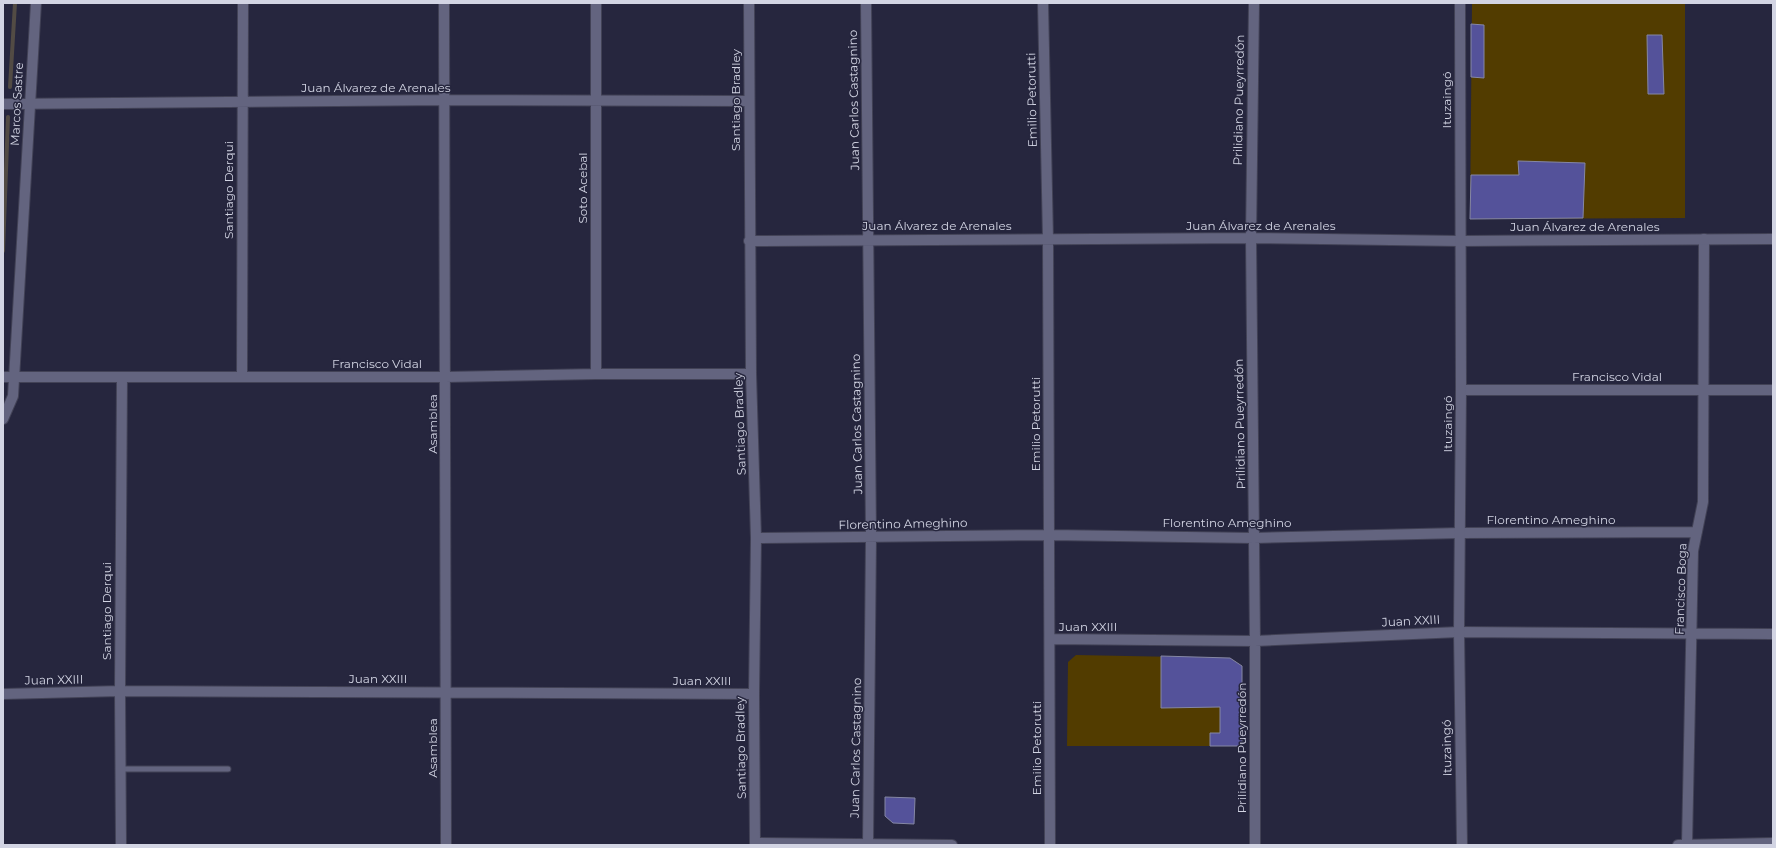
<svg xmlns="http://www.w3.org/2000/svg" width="1776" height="848" font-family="Montserrat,sans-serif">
<rect width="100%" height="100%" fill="#26263e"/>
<path fill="#523c00" d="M 1472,3 L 1685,3 L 1685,218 L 1470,219 Z
M 1076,655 L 1230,658 L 1242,666 L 1242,746 L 1067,746 L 1068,662 Z"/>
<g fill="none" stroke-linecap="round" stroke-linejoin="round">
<path stroke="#524b44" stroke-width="4" d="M 10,87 L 15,3
M 3,251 L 8,117"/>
</g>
<path fill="#54529a" stroke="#8587a4" d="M 1471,24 L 1484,25 L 1484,78 L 1471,77 Z
M 1647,35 L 1662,35 L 1664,94 L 1648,94 Z
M 1518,161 L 1585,163 L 1583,218 L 1470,219 L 1471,175 L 1519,175 Z
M 1161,656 L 1230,658 L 1242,666 L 1242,746 L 1210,746 L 1210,733 L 1220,733 L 1220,707 L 1161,708 Z
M 885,797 L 915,798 L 914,824 L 893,823 L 885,816 Z"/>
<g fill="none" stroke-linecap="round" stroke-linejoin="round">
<g stroke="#424256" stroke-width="7">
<path id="service" d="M 120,769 L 228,769"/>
</g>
<g stroke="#424256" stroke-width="12">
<path id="minor" d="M 444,3 L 446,845
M 749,3 L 751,374 L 756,538 L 754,694 L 755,845
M 866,3 L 871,537 L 868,845
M 1043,3 L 1048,239 L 1050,845
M 1254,3 L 1251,238 L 1255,641 L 1255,845
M 3,104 L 445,100 L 749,101
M 749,241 L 1251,238 L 1460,241
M 596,374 L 596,3
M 3,377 L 445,377 L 596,374 L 751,374
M 242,377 L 243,3
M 1461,390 L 1773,390
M 3,419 L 13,396 L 36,3
M 756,538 L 1050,535 L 1254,538 L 1460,533 L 1697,532
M 1050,639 L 1255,641 L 1459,632 L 1773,634
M 3,694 L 120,691 L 754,694
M 755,843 L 952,845
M 121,845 L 120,691 L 122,377
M 1678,845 L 1773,843
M 1687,845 L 1693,551 L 1703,502 L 1704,239"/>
</g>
<g stroke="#424256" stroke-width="12">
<path id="tertiary" d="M 1460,3 L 1461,390 L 1459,632 L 1462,845
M 1460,241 L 1773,239"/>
</g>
<use href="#service" stroke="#63647f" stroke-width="5"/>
<use href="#minor" stroke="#63647f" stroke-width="10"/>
<use href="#tertiary" stroke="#63647f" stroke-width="10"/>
</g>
<g text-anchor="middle" stroke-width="3" stroke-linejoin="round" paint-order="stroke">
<g font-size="12" fill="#d2d4e3" stroke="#26263e">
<text x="376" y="92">Juan Álvarez de Arenales</text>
<text transform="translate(736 100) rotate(-90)" y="4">Santiago Bradley</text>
<text transform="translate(854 100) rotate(-91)" y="4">Juan Carlos Castagnino</text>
<text transform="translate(1032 100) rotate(-91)" y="4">Emilio Petorutti</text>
<text transform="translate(1239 100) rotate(-89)" y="4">Prilidiano Pueyrredón</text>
<text transform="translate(1447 100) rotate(-90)" y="4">Ituzaingó</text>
<text transform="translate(17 104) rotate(-87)" y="4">Marcos Sastre</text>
<text transform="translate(583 188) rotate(-90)" y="4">Soto Acebal</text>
<text transform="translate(229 190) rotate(-90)" y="4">Santiago Derqui</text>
<text x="937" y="230">Juan Álvarez de Arenales</text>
<text x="1261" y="230">Juan Álvarez de Arenales</text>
<text x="1585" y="231">Juan Álvarez de Arenales</text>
<text x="377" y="368">Francisco Vidal</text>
<text x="1617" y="381">Francisco Vidal</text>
<text transform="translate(433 424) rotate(-90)" y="4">Asamblea</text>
<text transform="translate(740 424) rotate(-92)" y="4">Santiago Bradley</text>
<text transform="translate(857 424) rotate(-91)" y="4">Juan Carlos Castagnino</text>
<text transform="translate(1036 424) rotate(-90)" y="4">Emilio Petorutti</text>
<text transform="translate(1240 424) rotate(-91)" y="4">Prilidiano Pueyrredón</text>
<text transform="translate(1448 424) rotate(-90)" y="4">Ituzaingó</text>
<text x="1551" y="524">Florentino Ameghino</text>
<text x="1227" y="527">Florentino Ameghino</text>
<text transform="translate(903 524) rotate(-1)" y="4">Florentino Ameghino</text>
<text transform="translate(1681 589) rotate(-88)" y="4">Francisco Boga</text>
<text transform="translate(107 611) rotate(-90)" y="4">Santiago Derqui</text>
<text transform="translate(1411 621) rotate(-3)" y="4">Juan XXIII</text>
<text x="1088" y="631">Juan XXIII</text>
<text x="378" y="683">Juan XXIII</text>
<text transform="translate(54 680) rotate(-1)" y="4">Juan XXIII</text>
<text x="702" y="685">Juan XXIII</text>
<text transform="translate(433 748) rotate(-90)" y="4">Asamblea</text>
<text transform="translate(741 748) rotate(-91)" y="4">Santiago Bradley</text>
<text transform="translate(856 748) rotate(-89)" y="4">Juan Carlos Castagnino</text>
<text transform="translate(1037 748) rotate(-90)" y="4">Emilio Petorutti</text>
<text transform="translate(1242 748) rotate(-90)" y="4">Prilidiano Pueyrredón</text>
<text transform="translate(1447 748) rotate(-91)" y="4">Ituzaingó</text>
</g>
</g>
<rect width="1776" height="848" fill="none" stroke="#d2d4e3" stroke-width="8"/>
</svg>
